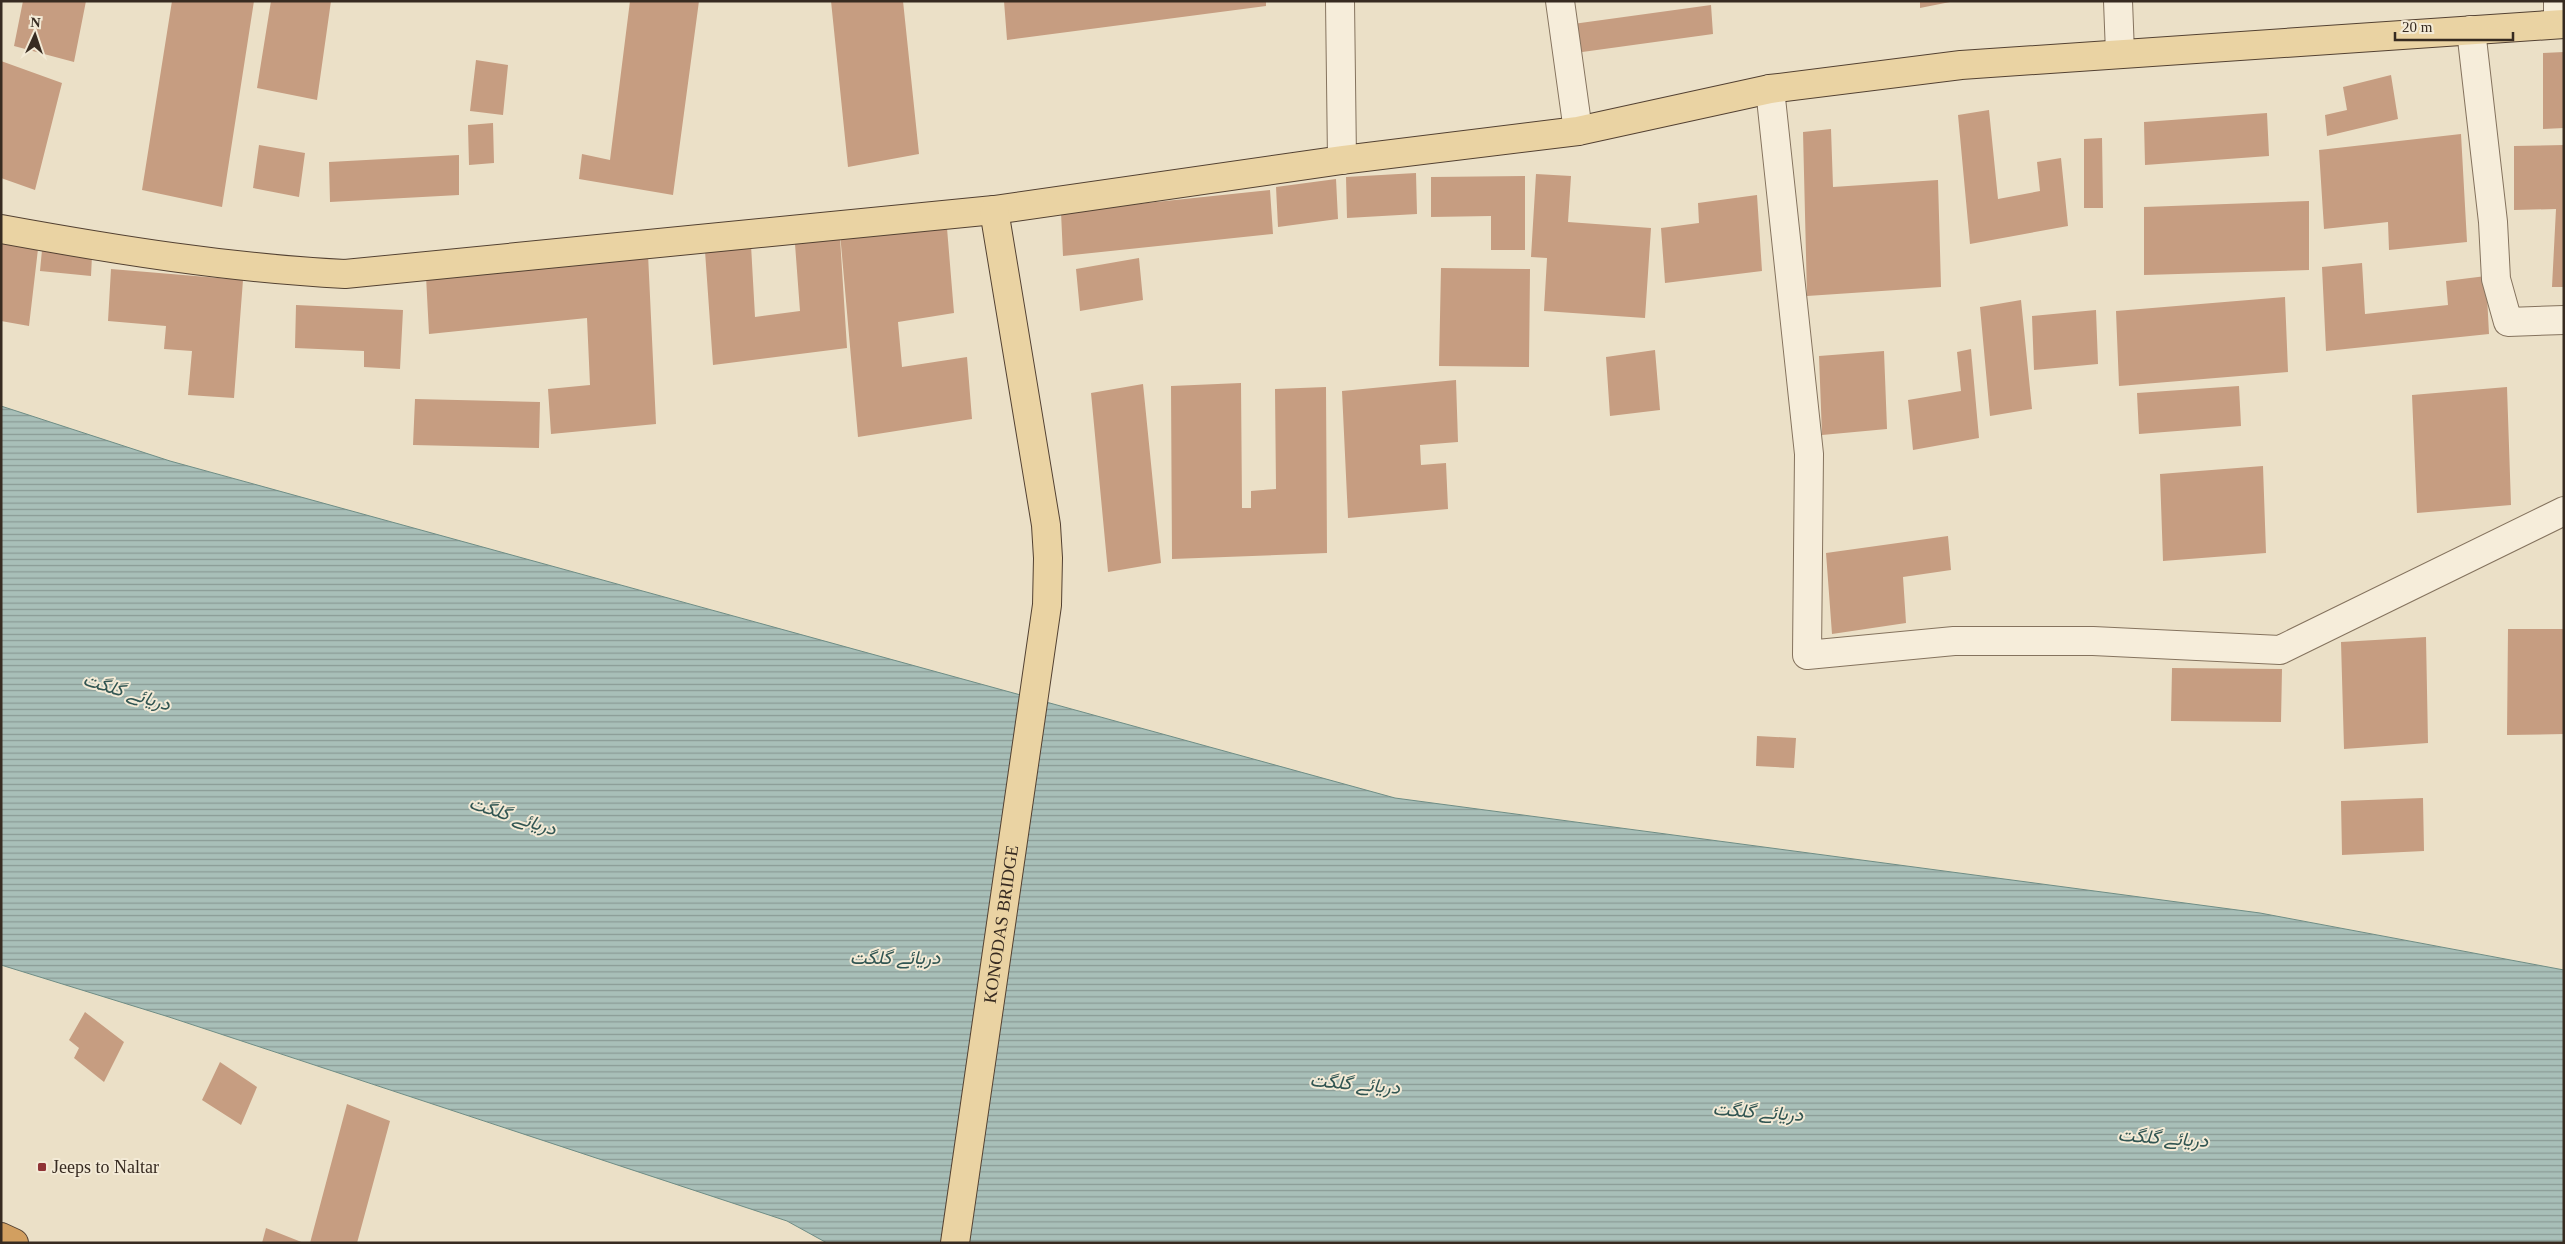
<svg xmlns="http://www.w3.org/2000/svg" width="2565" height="1244" font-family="'Times New Roman',Vazirmatn,serif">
<defs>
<pattern id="water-rules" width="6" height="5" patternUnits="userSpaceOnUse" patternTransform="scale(1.25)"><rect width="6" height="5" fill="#a8bfb8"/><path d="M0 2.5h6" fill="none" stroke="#8a9b95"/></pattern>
</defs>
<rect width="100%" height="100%" fill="#ebe0c7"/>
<path fill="url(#water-rules)" stroke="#6f8d85" d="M 1,406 L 170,461 L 1395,798 L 2260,913 L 2564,970 L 2564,1243 L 827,1243 L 787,1221 L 169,1017 L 1,965 Z"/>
<path fill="#c69d81" d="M 23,1 L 86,1 L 74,62 L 14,46 Z
M 172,1 L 254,1 L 222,207 L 142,190 Z
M 271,1 L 331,1 L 317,100 L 257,88 Z
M 630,1 L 699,1 L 673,195 L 579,179 L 582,154 L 610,160 Z
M 831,1 L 903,1 L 919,154 L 848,167 Z
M 1004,1 L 1266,1 L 1266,6 L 1007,40 Z
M 1920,1 L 1950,1 L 1950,2 L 1920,8 Z
M 1711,5 L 1713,34 L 1575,53 L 1573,24 Z
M 2564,52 L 2564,128 L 2543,129 L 2543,53 Z
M 476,60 L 508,65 L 503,115 L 470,111 Z
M 1,61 L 62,83 L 35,190 L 1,178 Z
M 2391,75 L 2398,119 L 2327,136 L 2325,115 L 2347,110 L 2343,87 Z
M 1989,110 L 1998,199 L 2040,191 L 2037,162 L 2061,158 L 2068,226 L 1970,244 L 1958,115 Z
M 2267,113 L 2269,156 L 2145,165 L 2144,122 Z
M 493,123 L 494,163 L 469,165 L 468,125 Z
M 1831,129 L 1833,187 L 1938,180 L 1941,287 L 1807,296 L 1803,132 Z
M 2461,134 L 2467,242 L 2389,250 L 2388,222 L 2324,229 L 2319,150 Z
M 2102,138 L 2103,208 L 2084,208 L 2084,139 Z
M 259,145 L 305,153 L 299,197 L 253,188 Z
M 2564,145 L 2564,287 L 2552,287 L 2556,209 L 2514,210 L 2514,146 Z
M 459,155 L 459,195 L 330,202 L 329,162 Z
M 1416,173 L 1417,214 L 1347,218 L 1346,177 Z
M 1536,174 L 1571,176 L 1568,222 L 1651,228 L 1645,318 L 1544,311 L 1547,258 L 1531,257 Z
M 1525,176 L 1525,250 L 1491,250 L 1491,216 L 1431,217 L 1431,177 Z
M 1336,179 L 1338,219 L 1278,227 L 1276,187 Z
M 1270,190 L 1273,234 L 1063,256 L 1061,212 Z
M 1757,195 L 1762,271 L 1665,283 L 1661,228 L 1699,223 L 1698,203 Z
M 2309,201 L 2309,270 L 2144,275 L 2144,207 Z
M 946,216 L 954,313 L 898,322 L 902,367 L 967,357 L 972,419 L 858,437 L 840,233 Z
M 840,238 L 847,348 L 713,365 L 705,251 L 751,245 L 755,317 L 800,311 L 795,244 Z
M 1,243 L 38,249 L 29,326 L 1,321 Z
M 42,250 L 92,256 L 91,276 L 40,271 Z
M 648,254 L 656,424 L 551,434 L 548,389 L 590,385 L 587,318 L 429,334 L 426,276 Z
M 1139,258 L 1143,300 L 1080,311 L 1076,269 Z
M 2362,263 L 2365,314 L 2448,305 L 2446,281 L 2486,276 L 2489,334 L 2326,351 L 2322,267 Z
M 1441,268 L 1530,269 L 1529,367 L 1439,366 Z
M 111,269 L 243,280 L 234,398 L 188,395 L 192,351 L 164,349 L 166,326 L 108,321 Z
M 2285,297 L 2288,372 L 2119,386 L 2116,311 Z
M 2021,300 L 2032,409 L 1990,416 L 1980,307 Z
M 296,305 L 403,310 L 400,369 L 364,367 L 364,351 L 295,348 Z
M 2096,310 L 2098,364 L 2034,370 L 2032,316 Z
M 1971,349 L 1979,438 L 1913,450 L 1908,400 L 1961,391 L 1957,352 Z
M 1655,350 L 1660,410 L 1610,416 L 1606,357 Z
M 1884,351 L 1887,429 L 1822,435 L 1819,356 Z
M 1456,380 L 1458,442 L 1420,445 L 1421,465 L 1446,463 L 1448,509 L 1348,518 L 1342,391 Z
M 1241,383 L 1242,508 L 1251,508 L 1251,491 L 1276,489 L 1275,389 L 1326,387 L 1327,553 L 1172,559 L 1171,386 Z
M 1143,384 L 1161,563 L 1108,572 L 1091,393 Z
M 2239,386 L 2241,426 L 2139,434 L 2137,393 Z
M 2507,387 L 2511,505 L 2417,513 L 2412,395 Z
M 415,399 L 540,402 L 539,448 L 413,445 Z
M 2263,466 L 2266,553 L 2163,561 L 2160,474 Z
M 1948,536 L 1951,570 L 1903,577 L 1906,623 L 1832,634 L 1826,553 Z
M 2508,629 L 2564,629 L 2564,734 L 2507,735 Z
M 2426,637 L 2428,743 L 2344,749 L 2341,642 Z
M 2172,668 L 2282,669 L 2281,722 L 2171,721 Z
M 1757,736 L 1796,738 L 1794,768 L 1756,766 Z
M 2423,798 L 2424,851 L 2342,855 L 2341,801 Z
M 85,1012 L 124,1042 L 104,1082 L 74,1058 L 79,1048 L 69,1040 Z
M 220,1062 L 257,1087 L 241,1125 L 202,1100 Z
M 347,1104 L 390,1121 L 357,1243 L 310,1243 Z
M 266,1228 L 304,1243 L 262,1243 Z"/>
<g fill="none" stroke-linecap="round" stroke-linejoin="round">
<g stroke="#85735e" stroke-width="30">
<path id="minor" d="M 1340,1 L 1342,160
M 1560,1 L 1578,131
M 2118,1 L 2120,53
M 2558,1 L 2558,24
M 2471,30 L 2493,222 L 2496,279 L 2508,322 L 2564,320
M 1770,89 L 1809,454 L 1807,655 L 1954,641 L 2093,641 L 2280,650 L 2564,511"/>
</g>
<g stroke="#534132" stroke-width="30">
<g id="major">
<path d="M 1,229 C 116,250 229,268 345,274 L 994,210 L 1342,160 L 1578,131 L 1770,89 L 1961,65 L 2564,24"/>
<path id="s1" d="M 955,1243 L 1047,605 L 1048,558 L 1046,525 L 994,210"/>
</g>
</g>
<g stroke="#534132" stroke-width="30">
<path id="highway" d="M 1,1237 L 14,1243"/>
</g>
<use href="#minor" stroke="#f6edda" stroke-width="28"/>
<use href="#major" stroke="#ead3a3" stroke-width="28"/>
<use href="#highway" stroke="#d29f60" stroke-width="28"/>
</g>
<rect fill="#8f3335" stroke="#f3ead6" stroke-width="2" x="37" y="1162" width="10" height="10" rx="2.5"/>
<g text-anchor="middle" stroke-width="4" stroke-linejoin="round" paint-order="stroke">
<g font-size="18" fill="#372b21" stroke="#f3ead6">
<text dy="6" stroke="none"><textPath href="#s1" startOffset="322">KONODAS BRIDGE</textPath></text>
</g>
<g font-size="18" fill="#372b21" stroke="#f3ead6" text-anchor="start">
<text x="52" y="1173">Jeeps to Naltar</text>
</g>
<g font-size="19" font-style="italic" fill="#315552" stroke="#f3ead6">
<text transform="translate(127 691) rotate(17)" y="7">دریائے گلگت</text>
<text transform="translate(513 815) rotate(18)" y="7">دریائے گلگت</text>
<text x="895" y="964">دریائے گلگت</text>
<text transform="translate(1355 1083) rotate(5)" y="7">دریائے گلگت</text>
<text transform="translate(1758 1111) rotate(4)" y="7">دریائے گلگت</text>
<text transform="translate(2163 1137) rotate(4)" y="7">دریائے گلگت</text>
</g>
</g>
<rect width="2565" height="1244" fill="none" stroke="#372b21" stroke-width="5"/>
<g transform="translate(35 35) rotate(3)" stroke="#f3ead6" stroke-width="4" paint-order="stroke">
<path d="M0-4L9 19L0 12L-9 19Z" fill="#372b21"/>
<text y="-8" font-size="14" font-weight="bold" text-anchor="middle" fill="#372b21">N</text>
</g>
<path d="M2395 32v8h118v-8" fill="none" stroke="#372b21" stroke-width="2.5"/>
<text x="2402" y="32" font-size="15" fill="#372b21" stroke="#f3ead6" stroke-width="4" paint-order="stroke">20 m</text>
</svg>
